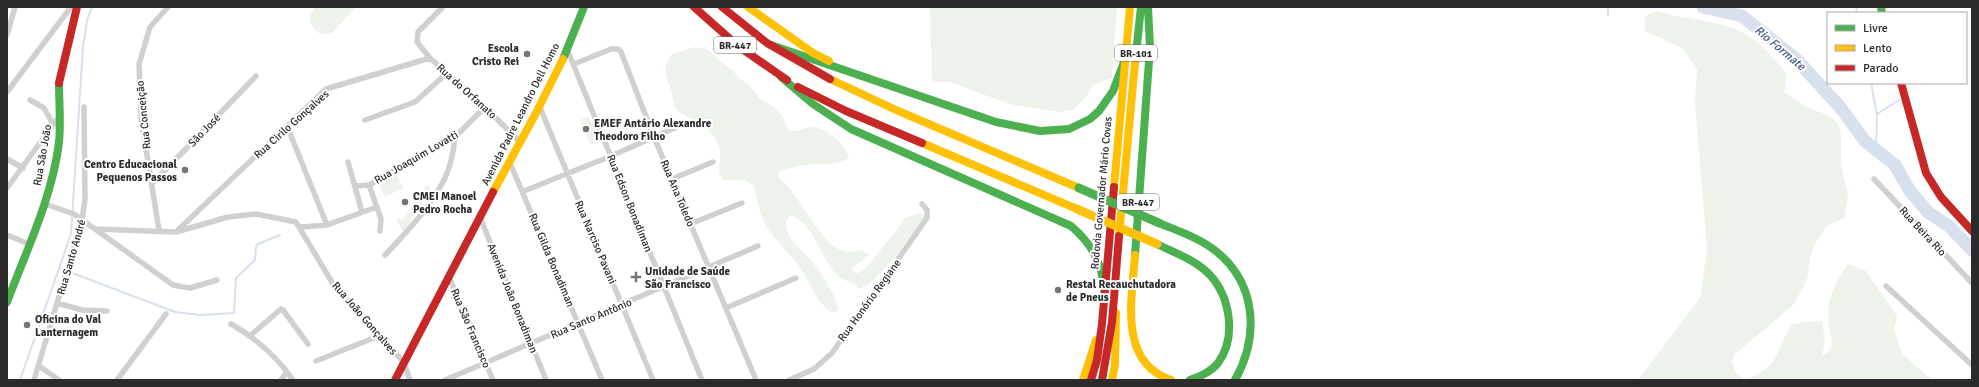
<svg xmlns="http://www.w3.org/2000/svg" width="1979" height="387" font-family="Signika,sans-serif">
<rect width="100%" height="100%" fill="#fff"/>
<path fill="#edf2eb" d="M 315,7 L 356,7 L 332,33 L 320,34 C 310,26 306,18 315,7 Z
M 930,7 L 1117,7 L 1112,78 L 1093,85 L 1086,97 L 1073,110 L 1060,112 L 1012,105 L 950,82 L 932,82 Z
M 1659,11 C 1673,17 1690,18 1704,21 C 1749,29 1759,41 1787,74 L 1784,92 L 1806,107 L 1828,115 L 1838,123 L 1841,134 L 1841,165 L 1848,196 L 1844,218 L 1827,226 L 1816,242 L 1811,254 L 1807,280 L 1794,304 L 1734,355 L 1732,362 L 1736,373 L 1746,380 C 1783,363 1773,354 1792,324 L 1803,322 L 1822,321 L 1825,340 L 1822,356 C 1837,348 1831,340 1829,326 C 1828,319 1828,308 1830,301 C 1833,287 1840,276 1848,264 L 1866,271 L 1897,316 L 1894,329 L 1902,354 L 1932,380 L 1638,380 L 1700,298 L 1707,250 L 1695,102 L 1697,69 L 1682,48 L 1645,31 L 1644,18 L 1648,14 Z
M 695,47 L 707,49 L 753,89 L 759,98 L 772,106 L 782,115 L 788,130 C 797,134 803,127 812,127 C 826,127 847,145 849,158 C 834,167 816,162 800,166 C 792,167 785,170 779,172 L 778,177 C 801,195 818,242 843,251 C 849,253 855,250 861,250 L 869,255 L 852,268 L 854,273 L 858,273 L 866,268 L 900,226 L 904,218 L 922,213 L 925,217 C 913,233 876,286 859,289 C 849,278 845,283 838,276 C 819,258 816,224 790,215 C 787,219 785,222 786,227 C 788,241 805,252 813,263 C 821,272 838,299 838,309 L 835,312 L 830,312 L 819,301 L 799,266 L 766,227 L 760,212 L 754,186 L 745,180 L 723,180 C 715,171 722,161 720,150 C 715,127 692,122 676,109 C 673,103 673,97 671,90 C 666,73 661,71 672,54 Z
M 589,116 L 599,141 L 590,144 L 580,120 Z
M 397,175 L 403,188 L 385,197 L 379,185 Z
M 427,185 L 432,190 L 403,232 L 396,218 L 402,221 Z"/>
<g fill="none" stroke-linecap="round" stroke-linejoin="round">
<path stroke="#d8e0ee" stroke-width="2" d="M 1608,7 L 1608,15
M 1856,13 L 1857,7
M 1871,83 L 1877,115 L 1876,149
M 1877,114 L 1899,100
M 59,268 L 175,312 L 200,315 L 234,313 L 236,278 L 255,260 L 256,247 L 258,244 L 280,235
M 20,380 L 71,234 L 83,47 L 87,21 L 92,7"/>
<path stroke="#d8e0ee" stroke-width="13" d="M 1703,7 L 1742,16 L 1796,59 L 1840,107 L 1865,141 L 1895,165 L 1910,191 L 1928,212 L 1950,227 L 1972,250"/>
<path stroke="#d0d0d0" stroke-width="5.5" d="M 443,7 L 418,32 L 417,42 L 430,58 L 485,107 L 521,143
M 7,35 L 15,7
M 567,49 L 702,380
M 574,64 L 611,49 L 618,49 L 621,52 L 654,137 L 756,380
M 7,92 L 71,7
M 30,100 L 44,108 L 53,124
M 539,105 L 653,380
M 365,120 L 415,102 L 447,73
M 287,126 L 327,225
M 7,159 L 23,168
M 348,162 L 362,212
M 510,163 L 602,380
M 672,179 L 713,162
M 1874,179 L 1972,283
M 152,184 L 256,76
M 356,186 L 369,185
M 7,188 L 61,114
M 524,191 L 611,156 L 688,122
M 45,204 L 74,214 L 173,285 L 190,288 L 217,280
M 480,217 L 546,380
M 690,224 L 742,203
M 301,227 L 327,225 L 377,207
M 95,229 L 176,232 L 228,217 L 256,214 L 296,222 L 336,289 L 381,335 L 404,363 L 410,380
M 159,230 L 141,118 L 139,64 L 150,27 L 168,7
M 178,230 L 326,89 L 430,58
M 380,231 L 381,219 L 369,185 L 455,137 L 485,107
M 7,235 L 29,244
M 385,255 C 407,232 442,195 450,164 C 453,155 454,146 455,137
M 449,277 L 493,380
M 1886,286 L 1972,365
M 57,303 L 82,310 L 107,311
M 726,308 L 796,278
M 231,324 C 256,338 277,357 293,380
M 251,335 L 281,309 L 283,310 L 308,344
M 316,361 L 381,335
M 39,366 L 59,380
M 34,380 L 82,220 L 85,199 L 84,107
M 117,380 L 166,314
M 281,380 L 287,372
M 445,380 L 758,246
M 789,380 L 814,369 L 832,353 L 927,218 L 927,210 L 922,204"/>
<path stroke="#4caf50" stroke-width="8" d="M 1881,7 L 1882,13
M 771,45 L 996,122 L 1040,131 L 1069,129 L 1090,119 L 1099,111 L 1113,91 L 1126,57
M 563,59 L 584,7
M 1135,63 L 1141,7
M 781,77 L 813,104 L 851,129 L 1071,226 C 1091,243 1102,262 1104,289
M 1159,223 C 1178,231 1200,238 1217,252 C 1257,285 1259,337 1235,380
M 1157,244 C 1175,253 1196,260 1210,275 C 1230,297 1237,337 1218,363 C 1211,372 1200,376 1190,380
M 1135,255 L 1150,47 L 1148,7
M 7,302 C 26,252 53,195 59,142 C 61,122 59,103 59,83"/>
<path stroke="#ffc107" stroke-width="8" d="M 748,7 L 813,53 L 829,61
M 830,79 L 896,110 L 1079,188
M 922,143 L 1077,209
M 1114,187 L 1130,7
M 493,192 L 536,113 L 563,59
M 1119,236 L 1135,63
M 1135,255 C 1132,299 1118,362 1171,380
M 1083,380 L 1096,340
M 1112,380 L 1115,365 L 1116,313"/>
<path stroke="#c62828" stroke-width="8" d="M 694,7 L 738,46 L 787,80
M 722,7 L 767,43 L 830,79
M 59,83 L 77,7
M 1901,83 L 1926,173 L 1941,197 L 1972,231
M 798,87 L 846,111 L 922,143
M 395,380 L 493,192
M 1091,380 L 1097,360 L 1102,324 L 1114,187
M 1102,380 L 1112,322 L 1119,236"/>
<path stroke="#4caf50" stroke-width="9" d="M 1079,188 L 1159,223"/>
<path stroke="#ffc107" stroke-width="9" d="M 1077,209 L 1157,244"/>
</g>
<g fill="#757575" stroke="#fff" stroke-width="1.5">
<circle cx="527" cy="54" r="4"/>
<circle cx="586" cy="129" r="4"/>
<circle cx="185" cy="170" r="4"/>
<circle cx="405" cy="202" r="4"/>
<path d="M634 271h4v4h4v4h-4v4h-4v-4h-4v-4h4z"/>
<circle cx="1058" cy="290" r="4"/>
<circle cx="27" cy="325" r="4"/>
</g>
<g text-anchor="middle" stroke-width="4" stroke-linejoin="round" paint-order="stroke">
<g fill="#fff" stroke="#6b6b6b" stroke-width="1">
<rect x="714" y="37" width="42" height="16" rx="3"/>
<rect x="1115" y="45" width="42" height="16" rx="3"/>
<rect x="1117" y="194" width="42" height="16" rx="3"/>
</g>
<g font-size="10" font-weight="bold" fill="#2b2b2b">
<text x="735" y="49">BR-447</text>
<text x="1136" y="57">BR-101</text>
<text x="1138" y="206">BR-447</text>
</g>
<g font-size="11" font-weight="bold" fill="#2b2b2b" stroke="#fff" text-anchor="start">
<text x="519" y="52" text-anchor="end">Escola<tspan x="519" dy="13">Cristo Rei</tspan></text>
<text x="594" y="127">EMEF Antário Alexandre<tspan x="594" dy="13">Theodoro Filho</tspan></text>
<text x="177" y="168" text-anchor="end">Centro Educacional<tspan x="177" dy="13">Pequenos Passos</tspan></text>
<text x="413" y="200">CMEI Manoel<tspan x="413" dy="13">Pedro Rocha</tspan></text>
<text x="645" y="275">Unidade de Saúde<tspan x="645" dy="13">São Francisco</tspan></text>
<text x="1066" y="288">Restal Recauchutadora<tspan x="1066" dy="13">de Pneus</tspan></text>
<text x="35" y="323">Oficina do Val<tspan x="35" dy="13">Lanternagem</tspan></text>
</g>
<g font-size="11" fill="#2b2b2b" stroke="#fff">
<text transform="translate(467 91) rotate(42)" y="4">Rua do Orfanato</text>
<text transform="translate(520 114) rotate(-63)" y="4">Avenida Padre Leandro Dell Homo</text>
<text transform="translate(143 115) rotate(-96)" y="4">Rua Conceição</text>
<text transform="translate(291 124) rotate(-42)" y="4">Rua Cirilo Gonçalves</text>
<text transform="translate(204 130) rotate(-46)" y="4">São José</text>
<text transform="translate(42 155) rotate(-80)" y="4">Rua São João</text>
<text transform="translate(416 157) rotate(-30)" y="4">Rua Joaquim Lovatti</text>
<text transform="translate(678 193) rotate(67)" y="4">Rua Ana Toledo</text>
<text transform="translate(1101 193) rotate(-85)" y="4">Rodovia Governador Mário Covas</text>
<text transform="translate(630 203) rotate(68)" y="4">Rua Edson Bonadiman</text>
<text transform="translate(1923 231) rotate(47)" y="4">Rua Beira Rio</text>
<text transform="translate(596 242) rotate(67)" y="4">Rua Narciso Pavani</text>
<text transform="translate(71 257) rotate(-74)" y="4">Rua Santo André</text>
<text transform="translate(552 260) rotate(67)" y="4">Rua Gilda Bonadiman</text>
<text transform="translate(513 298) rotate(68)" y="4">Avenida João Bonadiman</text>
<text transform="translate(869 300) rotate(-54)" y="4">Rua Honório Regiane</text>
<text transform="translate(365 318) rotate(49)" y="4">Rua João Gonçalves</text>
<text transform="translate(591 318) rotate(-23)" y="4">Rua Santo Antônio</text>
<text transform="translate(471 328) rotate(67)" y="4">Rua São Francisco</text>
</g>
<g font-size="12" font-style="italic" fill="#435a84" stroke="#fff">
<text transform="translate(1780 48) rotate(40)" y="4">Rio Formate</text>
</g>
</g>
<rect width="1979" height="387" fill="none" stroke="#2b2b2b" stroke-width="16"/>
<rect x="1827" y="12" width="140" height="72" fill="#ffffff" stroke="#aaaaaa"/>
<rect x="1835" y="25" width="20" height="6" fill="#4caf50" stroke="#aaaaaa"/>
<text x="1863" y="32" font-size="12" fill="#2b2b2b">Livre</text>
<rect x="1835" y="45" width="20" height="6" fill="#ffc107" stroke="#aaaaaa"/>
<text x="1863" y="52" font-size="12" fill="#2b2b2b">Lento</text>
<rect x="1835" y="65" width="20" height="6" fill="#c62828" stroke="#aaaaaa"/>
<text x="1863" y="72" font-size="12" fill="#2b2b2b">Parado</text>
</svg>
